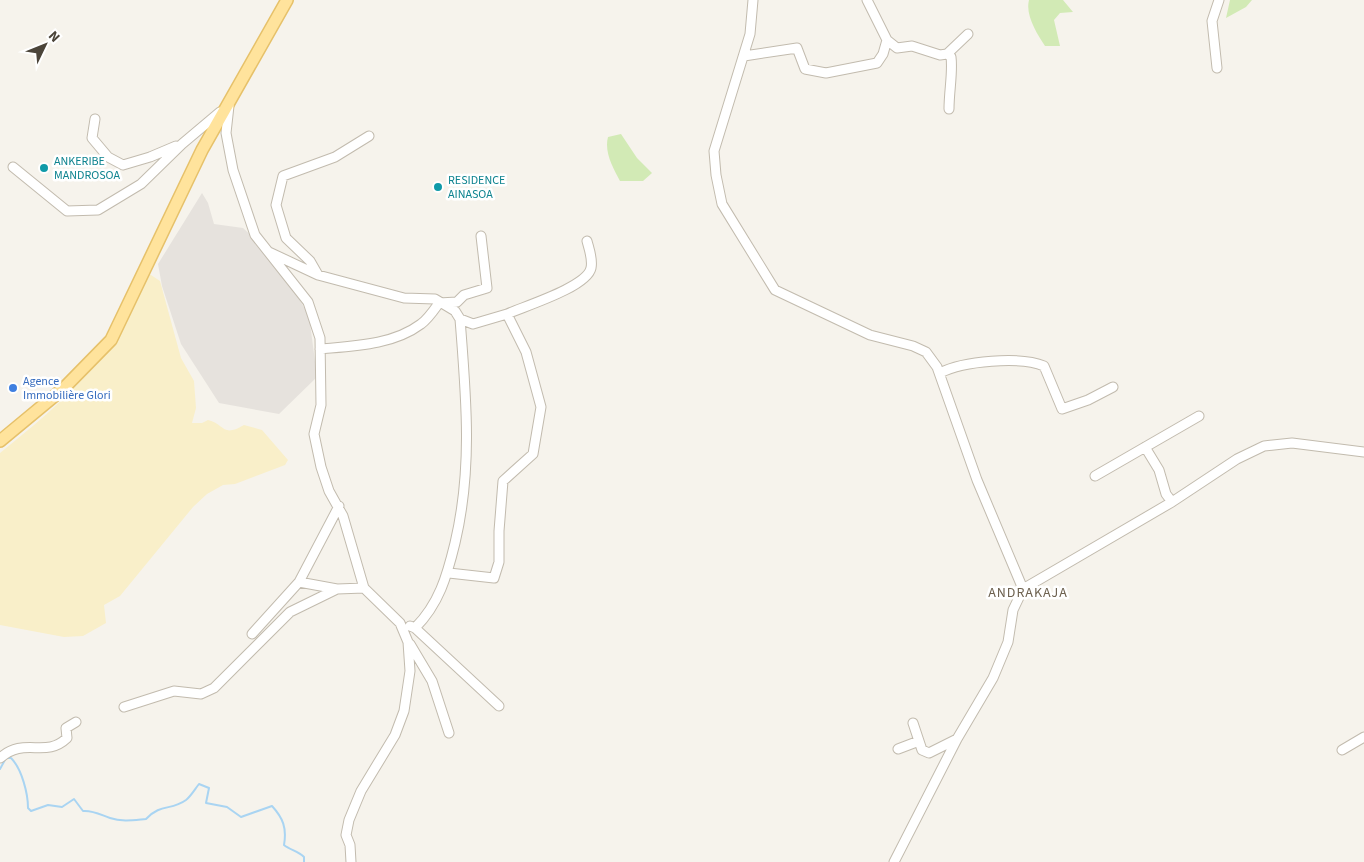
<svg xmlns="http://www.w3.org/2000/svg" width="1364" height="862" font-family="'Source Sans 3',sans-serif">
<rect width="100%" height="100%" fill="#f6f3ec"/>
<path fill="#e6e2dd" d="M 202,193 L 208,203 L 214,224 L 243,228 L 257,241 L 293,289 L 305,309 L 310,323 L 317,377 L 279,414 L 219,403 L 181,344 L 162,286 L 158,264 Z"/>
<path fill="#d2eab5" d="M 1029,0 L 1063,0 L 1073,12 L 1060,13 L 1054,20 L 1060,46 L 1045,46 C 1037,34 1025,15 1029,0 Z
M 1230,0 L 1252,0 L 1246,7 L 1226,18 Z
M 621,134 L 637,158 L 652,173 L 643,181 L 620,181 C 613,168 604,152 608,137 Z"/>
<path fill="#f9efc9" d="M 148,273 L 160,281 L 181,358 L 194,381 L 196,408 L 192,423 L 202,423 L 208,420 C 225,424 222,438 244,425 L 262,430 L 288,460 L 285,465 L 235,484 L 223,485 L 207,494 L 193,507 L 120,596 L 104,605 L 106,623 L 83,636 L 64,637 L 0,625 L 0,453 C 65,401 119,353 148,273 Z"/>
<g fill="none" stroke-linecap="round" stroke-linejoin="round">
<path stroke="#a9d4f2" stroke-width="2" d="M 0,769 L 6,758 L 11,758 C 22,769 28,794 28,808 L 31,811 L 48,805 L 62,807 L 74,799 L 83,811 C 93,810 101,815 110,818 C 122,822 134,820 146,819 C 161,803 171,811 186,800 C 191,796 195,789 199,784 L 209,788 L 206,803 L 227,807 L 241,817 L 272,806 C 283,818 287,828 284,845 C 290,850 298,851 304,857 L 304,862"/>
<g stroke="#c2bbae" stroke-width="11">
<path id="minor" d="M 753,0 L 750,34 L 714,151 L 716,175 L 722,204 L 775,290 L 870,335 L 913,346 L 926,352 L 937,367 L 977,480 L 1023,589 L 1013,610 L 1008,642 L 993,678 L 957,739 L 894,862
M 867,0 L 887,40 L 897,48 L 912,46 L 940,55 L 947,54 L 968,34
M 947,54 L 951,57 C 953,72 949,91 949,109
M 744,56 L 797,48 L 805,69 L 826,73 L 877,63 L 883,54 L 887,40
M 1217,68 L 1212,21 L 1219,0
M 229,106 L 226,133 L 233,170 L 255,235 L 308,302 L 320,338 L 321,405 L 314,434 L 321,467 L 329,491 L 343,516 L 364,588 L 400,623 L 408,642 L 410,671 L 404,711 L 395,735 L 361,791 L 349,820 L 346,835 L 350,845 L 351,862
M 95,119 L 92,138 L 108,157 L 123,165 L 150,157 L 176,146
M 13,167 L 67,211 L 98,210 L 141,184 L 182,144 L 220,112
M 269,252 L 318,275 L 404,298 L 435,299 L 455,311 L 460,319
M 318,275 L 310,261 L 286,238 L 276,205 L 283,176 L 335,157 L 369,136
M 507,314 C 525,306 587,287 591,268 C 593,259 589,249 587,241
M 320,349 C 354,346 393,345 421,324 C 428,319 434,310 439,303 L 457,302 L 464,295 L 487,288 L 481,236
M 940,373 C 963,361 1020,356 1044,366 L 1062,409 L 1088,400 L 1113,387
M 1145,447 L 1159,470 L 1166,494 L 1172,502
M 1095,476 L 1199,416
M 299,582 L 337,589
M 1023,589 L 1172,502 L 1237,459 L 1264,446 L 1292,443 L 1364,452
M 410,626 L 415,628 L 499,706
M 415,628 C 439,604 447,576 455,543 C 473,467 466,396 460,319 L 473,324 L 507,314 L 526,352 L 541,407 L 533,454 L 503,481 L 499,531 L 499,562 L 494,578 L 449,573
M 252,634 L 299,582 L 339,506
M 410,644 L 432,681 L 449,733
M 124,707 L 174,691 L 201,694 L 214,688 L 290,612 L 337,589 L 364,588
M 913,723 L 922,750 L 929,753 L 957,739
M 898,749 L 919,741
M 1342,750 L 1364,737
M 0,758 C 25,736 45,759 67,738 L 66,728 L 76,722"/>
</g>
<g stroke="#e6c16a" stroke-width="14">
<path id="major" d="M 0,441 L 64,388 L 111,340 L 202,150 L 287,0"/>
</g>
<use href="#minor" stroke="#fff" stroke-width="9"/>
<use href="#major" stroke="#ffe39c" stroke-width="11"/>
</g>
<g fill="#0f9aa8" stroke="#fff" stroke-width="2">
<circle cx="44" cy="168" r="5"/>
<circle cx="438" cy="187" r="5"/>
</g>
<circle fill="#3f7fe0" stroke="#fff" stroke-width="2" cx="13" cy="388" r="5"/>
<g text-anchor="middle" stroke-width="5" stroke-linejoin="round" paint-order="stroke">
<g font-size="12" fill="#0d838f" stroke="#fff" text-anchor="start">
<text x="54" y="165">ANKERIBE<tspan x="54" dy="14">MANDROSOA</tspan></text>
<text x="448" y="184">RESIDENCE<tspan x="448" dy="14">AINASOA</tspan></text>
</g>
<g font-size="12" fill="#366cbe" stroke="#fff" text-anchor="start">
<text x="23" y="385">Agence<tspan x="23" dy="14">Immobilière Glori</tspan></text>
</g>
<g font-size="14" letter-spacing="1" fill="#6e6250" stroke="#fff">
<text x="1028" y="597">ANDRAKAJA</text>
</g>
</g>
<g transform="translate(45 45) rotate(47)" stroke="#ffffff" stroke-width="4" paint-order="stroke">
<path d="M0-4L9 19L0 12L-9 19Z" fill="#4b4439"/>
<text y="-8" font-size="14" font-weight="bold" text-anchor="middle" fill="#4b4439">N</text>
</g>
</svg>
